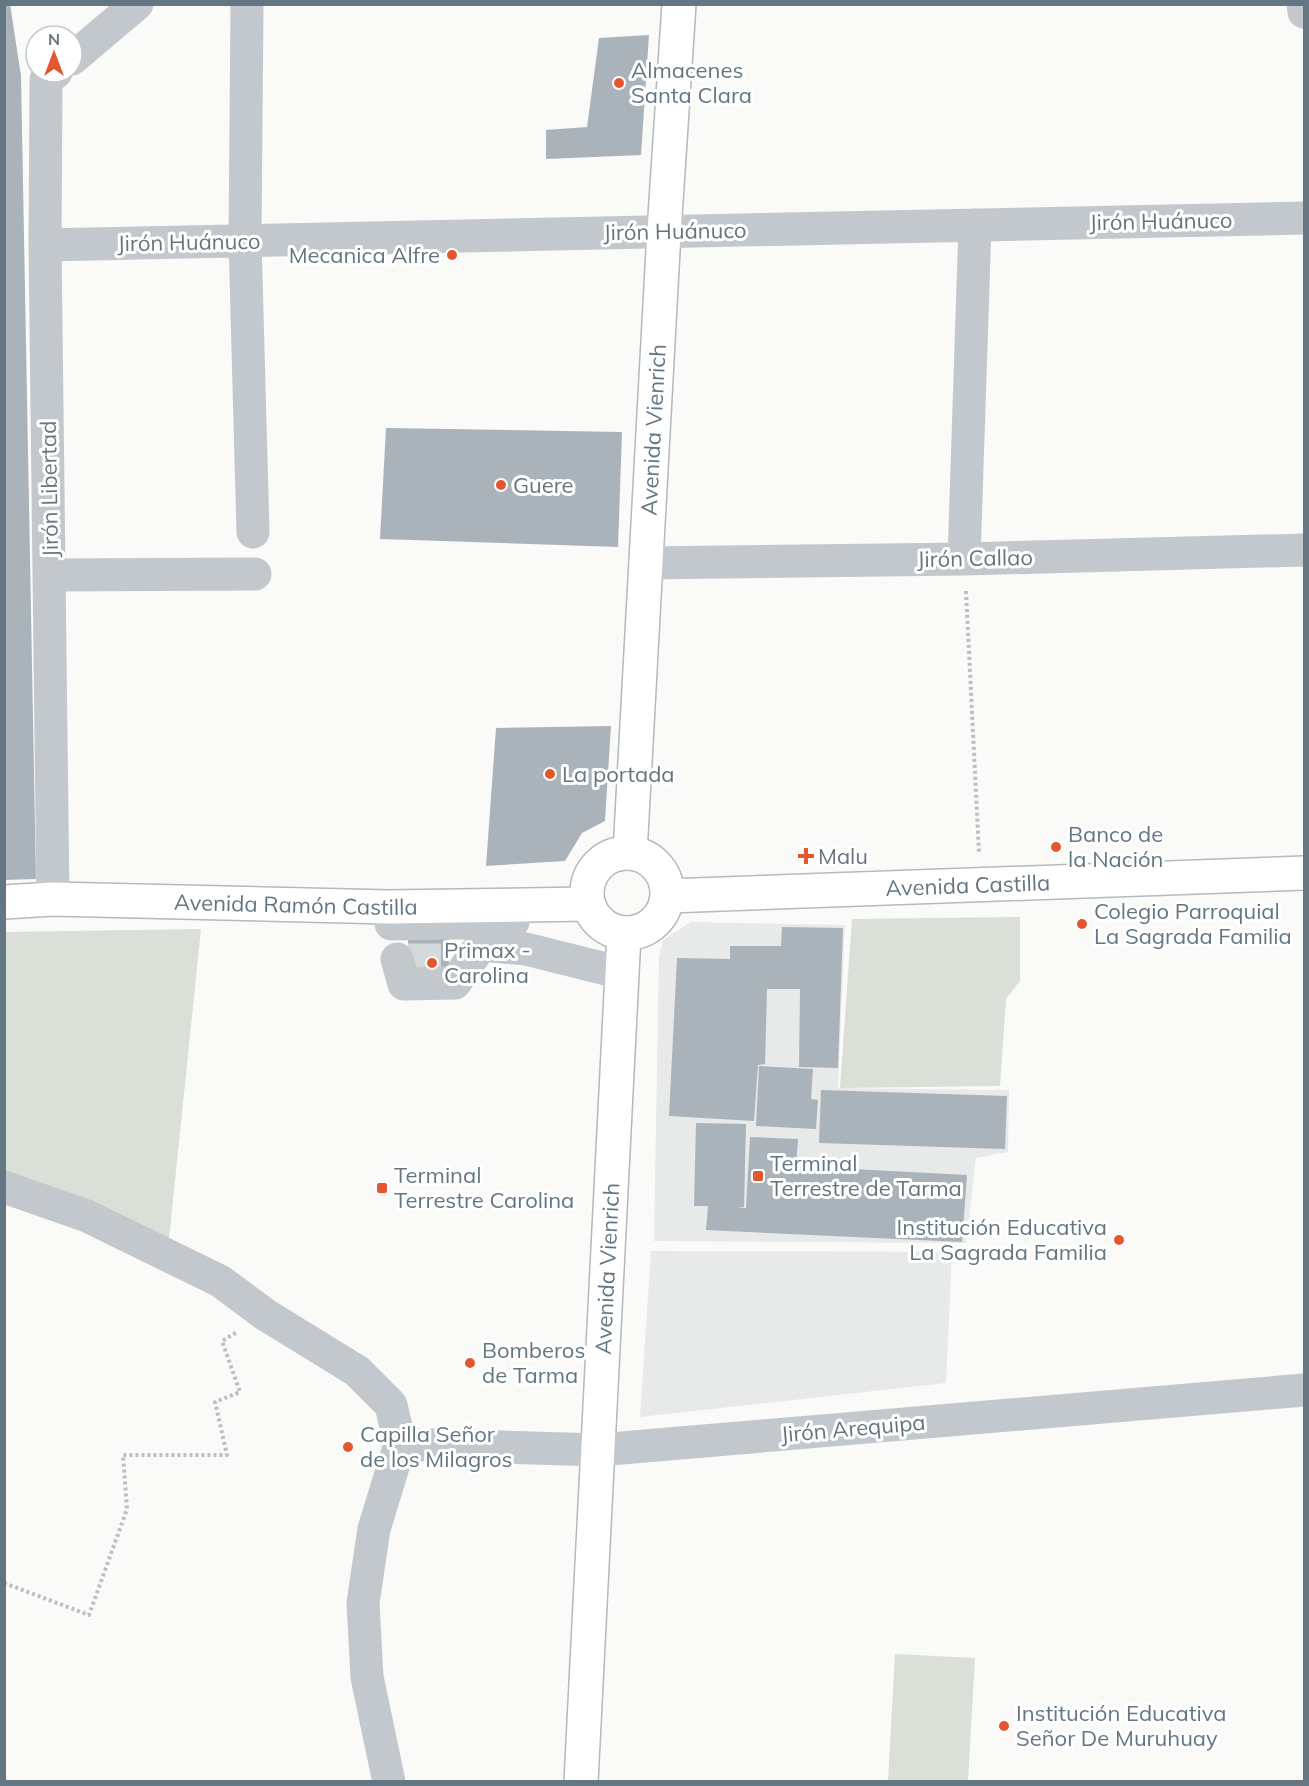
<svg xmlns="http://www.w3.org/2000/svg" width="1309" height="1786" font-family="Mulish,sans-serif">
<rect width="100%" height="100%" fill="#fafaf8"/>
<path fill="#e8e9e9" d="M 691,922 L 845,925 L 838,1088 L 1009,1090 L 1008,1152 L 976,1158 L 966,1243 L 654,1241 L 659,957 L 663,940 Z
M 651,1251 L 952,1252 L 946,1383 L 640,1417 Z"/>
<path fill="#dadfd7" d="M 1020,917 L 1020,981 L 1006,999 L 1000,1086 L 840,1088 L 852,919 Z
M 201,929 L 169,1239 L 5,1174 L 4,932 Z
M 895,1654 L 975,1658 L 968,1781 L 888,1781 Z"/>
<path fill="#aab3b9" d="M 4,4 L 10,4 L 21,76 L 36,879 L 4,880 Z
M 649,35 L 641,155 L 546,159 L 546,130 L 587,127 L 599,38 Z
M 386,428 L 622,432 L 618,547 L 380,539 Z
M 611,726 L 605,821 L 582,833 L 565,861 L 486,866 L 496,728 Z
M 782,927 L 843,928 L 838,1068 L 799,1067 L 800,989 L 767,989 L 765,1064 L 758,1065 L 754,1121 L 669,1116 L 677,958 L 730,959 L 730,946 L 781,946 Z
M 408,931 L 449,931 L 449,996 L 408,996 Z
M 759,1066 L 813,1069 L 811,1099 L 818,1100 L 816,1129 L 756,1126 Z
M 821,1090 L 1007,1096 L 1005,1149 L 819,1143 Z
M 696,1123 L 746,1124 L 744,1207 L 737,1208 L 746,1208 L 750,1137 L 798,1139 L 796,1166 L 967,1175 L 962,1242 L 706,1230 L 708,1206 L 694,1206 Z"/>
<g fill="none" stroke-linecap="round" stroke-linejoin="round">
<path stroke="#d5d9db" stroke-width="33" stroke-dasharray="33 16" stroke-linecap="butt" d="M 408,960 L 450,960"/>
<g stroke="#b5babe" stroke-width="36">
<g id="major">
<path id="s1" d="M 668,896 L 1304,873"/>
</g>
</g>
<g stroke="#b4b9bd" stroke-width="36">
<g id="highway">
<circle cx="627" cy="893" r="40"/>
<path id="s2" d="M 630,853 L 664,232 L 679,4"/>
<path id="s3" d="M 4,902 L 53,899 L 389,907 L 587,904"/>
<path id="s4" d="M 581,1782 L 624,934"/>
</g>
</g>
<path stroke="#bbbfc2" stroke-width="4" stroke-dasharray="3 3" stroke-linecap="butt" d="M 966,591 L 979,853
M 4,1583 L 89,1615 L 127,1509 L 123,1455 L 227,1455 L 215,1402 L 240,1392 L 222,1341 L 237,1332"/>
<path stroke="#c3c8cc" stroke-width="33" d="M 247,4 L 245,240 L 253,532
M 1303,4 L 1304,12
M 72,59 L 137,4
M 45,245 L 1304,218
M 964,559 L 975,225
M 645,563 L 964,559 L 1304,550
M 50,575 L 255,574
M 53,899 L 45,245 L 46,80 L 56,72
M 391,924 L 513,922
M 397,959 L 404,984 L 455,983 L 481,945 L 526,949 L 622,973
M 4,1187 L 87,1216 L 220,1281 L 266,1315 L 357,1371 L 391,1405 L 400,1444
M 400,1444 L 598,1450 L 1304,1390
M 389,1782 L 367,1677 L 363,1603 L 374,1529 L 400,1444"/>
<use href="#major" stroke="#fff" stroke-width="33"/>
<use href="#highway" stroke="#fff" stroke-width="33"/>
</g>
<g fill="#e4572e" stroke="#fff" stroke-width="2">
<circle cx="619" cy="83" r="6"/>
<circle cx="452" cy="255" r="6"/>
<circle cx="501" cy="485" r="6"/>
<circle cx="550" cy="774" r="6"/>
<circle cx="1056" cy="847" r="6"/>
<path d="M803 847h6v6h6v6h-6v6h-6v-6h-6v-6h6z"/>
<circle cx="1082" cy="924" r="6"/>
<circle cx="432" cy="963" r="6"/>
<rect x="752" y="1170" width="12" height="12" rx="3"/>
<rect x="376" y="1182" width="12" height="12" rx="3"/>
<circle cx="1119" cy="1240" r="6"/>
<circle cx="470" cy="1363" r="6"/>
<circle cx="348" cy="1447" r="6"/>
<circle cx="1004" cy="1726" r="6"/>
</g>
<g text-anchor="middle" stroke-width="6" stroke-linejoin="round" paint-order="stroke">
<g font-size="22" fill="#657683" stroke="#fff" text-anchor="start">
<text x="631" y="78">Almacenes<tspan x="631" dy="25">Santa Clara</tspan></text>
<text x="440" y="263" text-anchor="end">Mecanica Alfre</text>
<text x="513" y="493">Guere</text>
<text x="562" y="782">La portada</text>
<text x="1068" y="842">Banco de<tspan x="1068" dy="25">la Nación</tspan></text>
<text x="818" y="864">Malu</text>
<text x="1094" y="919">Colegio Parroquial<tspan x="1094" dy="25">La Sagrada Familia</tspan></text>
<text x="444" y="958">Primax -<tspan x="444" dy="25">Carolina</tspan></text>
<text x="770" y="1171">Terminal<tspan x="770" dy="25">Terrestre de Tarma</tspan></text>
<text x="394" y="1183">Terminal<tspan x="394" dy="25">Terrestre Carolina</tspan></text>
<text x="1107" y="1235" text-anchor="end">Institución Educativa<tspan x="1107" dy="25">La Sagrada Familia</tspan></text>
<text x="482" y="1358">Bomberos<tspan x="482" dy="25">de Tarma</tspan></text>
<text x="360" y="1442">Capilla Señor<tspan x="360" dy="25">de los Milagros</tspan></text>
<text x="1016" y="1721">Institución Educativa<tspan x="1016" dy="25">Señor De Muruhuay</tspan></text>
</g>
<g font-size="22" fill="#657683" stroke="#fff">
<text transform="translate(1161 221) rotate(-1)" y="8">Jirón Huánuco</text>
<text transform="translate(675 231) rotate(-1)" y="8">Jirón Huánuco</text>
<text transform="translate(189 242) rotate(-1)" y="8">Jirón Huánuco</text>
<text dy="8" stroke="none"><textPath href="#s2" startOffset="424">Avenida Vienrich</textPath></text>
<text transform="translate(49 489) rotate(-91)" y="8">Jirón Libertad</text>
<text transform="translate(975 558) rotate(-1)" y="8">Jirón Callao</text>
<text dy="8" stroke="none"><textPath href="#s1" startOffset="300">Avenida Castilla</textPath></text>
<text dy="8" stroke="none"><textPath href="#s3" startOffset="292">Avenida Ramón Castilla</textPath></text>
<text dy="8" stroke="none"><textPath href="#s4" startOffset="514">Avenida Vienrich</textPath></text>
<text transform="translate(853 1428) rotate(-5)" y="8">Jirón Arequipa</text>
</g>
</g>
<rect width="1309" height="1786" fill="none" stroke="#657683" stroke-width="12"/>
<g transform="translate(54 54)"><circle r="28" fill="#ffffff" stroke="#c1c8cd" stroke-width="1.5"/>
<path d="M0-4.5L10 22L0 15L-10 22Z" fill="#e4572e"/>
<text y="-9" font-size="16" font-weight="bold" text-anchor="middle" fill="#657683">N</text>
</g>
</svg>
